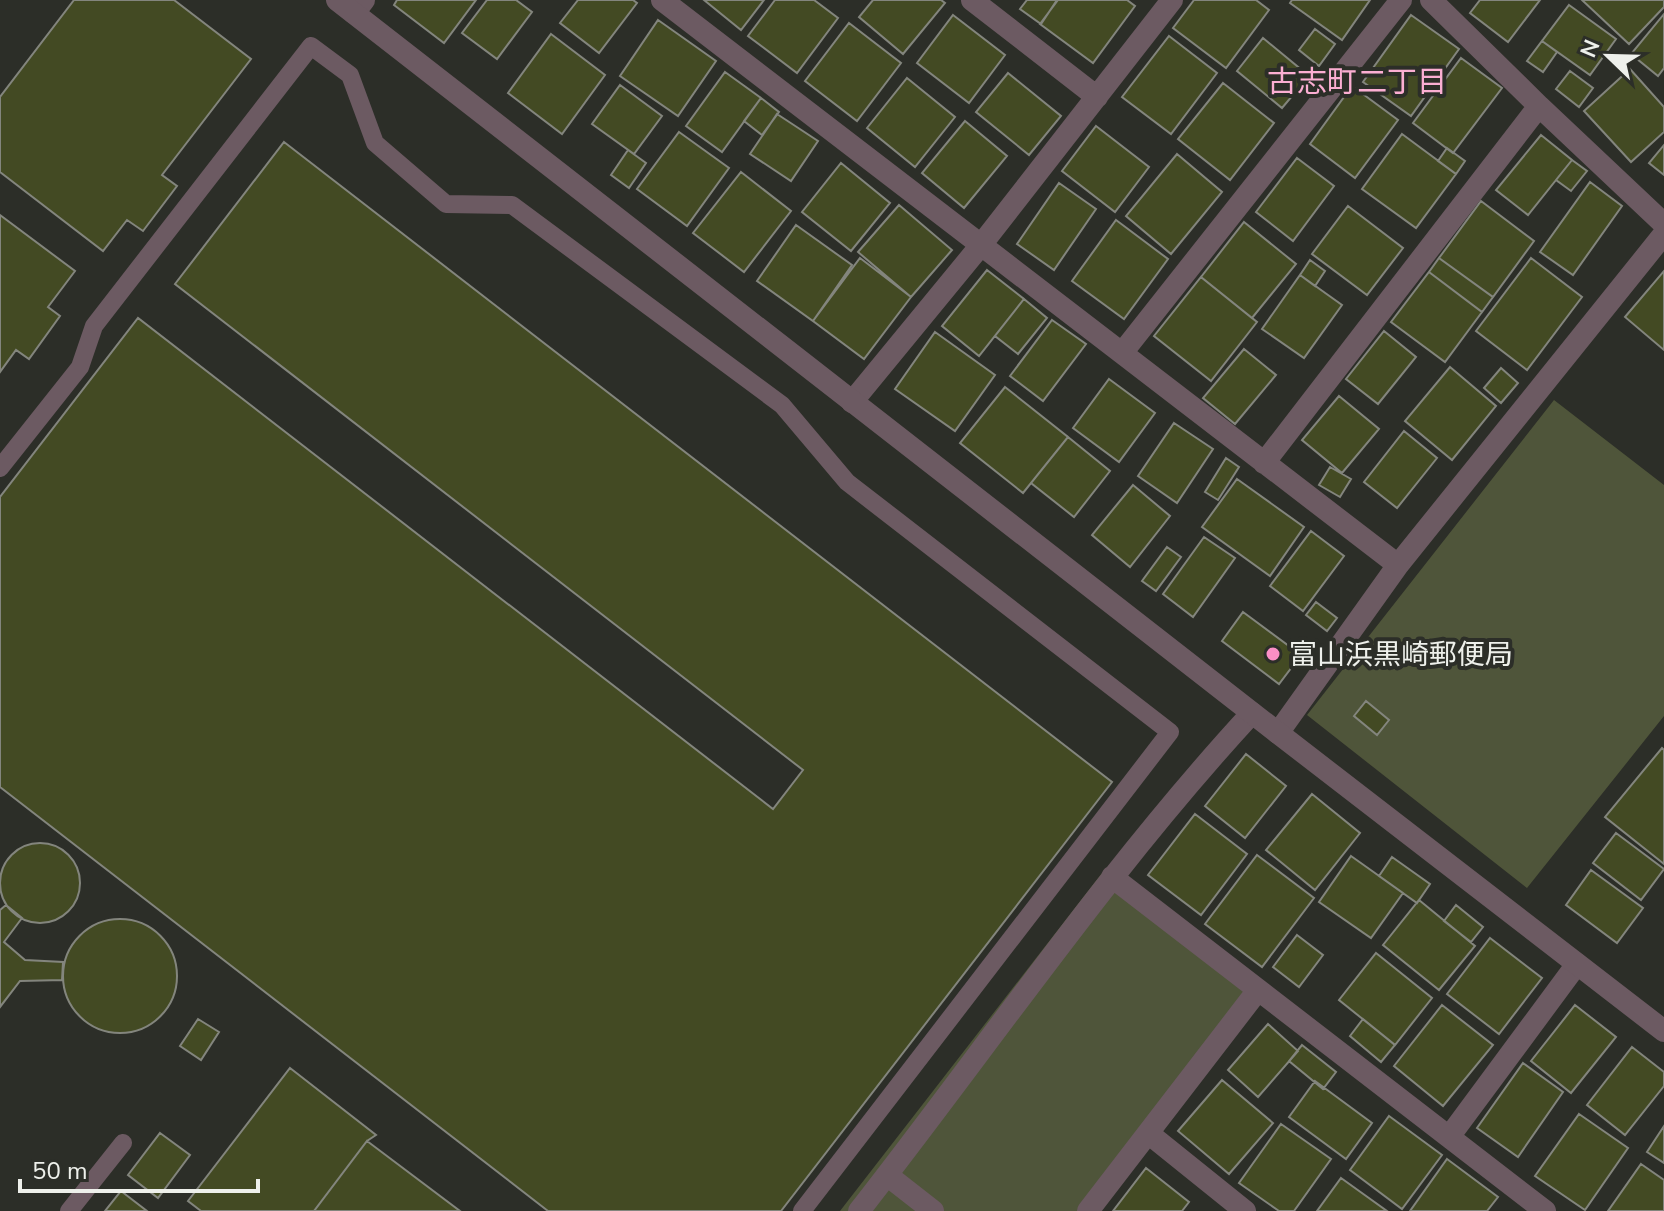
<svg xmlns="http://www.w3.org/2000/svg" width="1664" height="1211" font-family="'Nunito Sans','Noto Sans JP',sans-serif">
<rect width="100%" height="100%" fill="#2c2e28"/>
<path fill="#4f553a" d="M 1554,400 L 1664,485 L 1664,716 L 1527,888 L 1307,715 Z
M 1102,873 L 1250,989 L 1082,1211 L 840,1211 Z"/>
<path fill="#434a23" stroke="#83857d" stroke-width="2" d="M 74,0 L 174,0 L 251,59 L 162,175 L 177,186 L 143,231 L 127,220 L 103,251 L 0,172 L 0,97 Z
M 397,0 L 476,0 L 444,43 L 394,5 Z
M 487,0 L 516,0 L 532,12 L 497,59 L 462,33 Z
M 578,0 L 633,0 L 637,3 L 599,53 L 560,23 Z
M 704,0 L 764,0 L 741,30 Z
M 775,0 L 814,0 L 838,18 L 797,73 L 748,36 Z
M 873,0 L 941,0 L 945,3 L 903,54 L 859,17 Z
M 1027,0 L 1057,0 L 1041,24 L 1020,9 Z
M 1058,0 L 1127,0 L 1135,6 L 1093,63 L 1040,24 Z
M 1194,0 L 1256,0 L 1269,10 L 1226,68 L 1173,28 Z
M 1292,0 L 1370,0 L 1342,40 L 1290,3 Z
M 1480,0 L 1540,0 L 1508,42 L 1470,13 Z
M 1582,0 L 1664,0 L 1664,7 L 1629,44 Z
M 1569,5 L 1616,39 L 1590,75 L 1542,41 Z
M 1664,14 L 1664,68 L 1658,76 L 1631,54 Z
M 953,15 L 1005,55 L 969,103 L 917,63 Z
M 1411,15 L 1459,49 L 1411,116 L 1363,82 Z
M 658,20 L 716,61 L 678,116 L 620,76 Z
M 849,23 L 901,63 L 857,121 L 805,81 Z
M 1315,29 L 1335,44 L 1319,66 L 1299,50 Z
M 551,34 L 605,75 L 562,134 L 508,93 Z
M 1169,36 L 1217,73 L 1171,134 L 1122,97 Z
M 1263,38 L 1309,76 L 1282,108 L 1237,71 Z
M 1542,41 L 1557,52 L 1543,72 L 1527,61 Z
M 1461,58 L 1502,88 L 1453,153 L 1413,123 Z
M 1630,69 L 1664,107 L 1664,132 L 1631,162 L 1584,111 Z
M 1570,71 L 1593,88 L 1579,107 L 1556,89 Z
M 725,72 L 761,98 L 722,152 L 686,126 Z
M 1008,73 L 1061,116 L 1029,155 L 976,112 Z
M 907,78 L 955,117 L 915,167 L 867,128 Z
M 1223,83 L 1274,123 L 1230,180 L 1178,139 Z
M 620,85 L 662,116 L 634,154 L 592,124 Z
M 1352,86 L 1398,120 L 1355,178 L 1310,144 Z
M 761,98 L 779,112 L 762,135 L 744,121 Z
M 777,114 L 818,141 L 791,181 L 750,154 Z
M 965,121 L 1007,156 L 964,208 L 922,173 Z
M 1096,126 L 1149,167 L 1115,212 L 1062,171 Z
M 679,132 L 729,168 L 687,226 L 637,189 Z
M 1402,134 L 1456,174 L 1416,228 L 1362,189 Z
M 1541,135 L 1572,160 L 1528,215 L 1496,190 Z
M 284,142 L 1112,782 L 781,1211 L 548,1211 L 0,787 L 0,497 L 138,318 L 773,809 L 803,770 L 175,284 Z
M 1664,145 L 1664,175 L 1649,163 Z
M 1447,148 L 1465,161 L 1456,174 L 1438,161 Z
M 628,150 L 646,163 L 629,188 L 611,175 Z
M 1177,154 L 1222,192 L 1171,254 L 1126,216 Z
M 1297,158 L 1334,186 L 1293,241 L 1256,212 Z
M 1572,160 L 1587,171 L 1571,191 L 1556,180 Z
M 841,163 L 890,203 L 851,251 L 802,212 Z
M 741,172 L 791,211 L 744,272 L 693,233 Z
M 1590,182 L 1622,206 L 1573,275 L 1540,252 Z
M 1059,183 L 1096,209 L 1054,270 L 1017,244 Z
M 1481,201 L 1534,241 L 1493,297 L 1439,258 Z
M 899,205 L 952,250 L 911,297 L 858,252 Z
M 1348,206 L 1403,248 L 1367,295 L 1312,254 Z
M 0,215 L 75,271 L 48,307 L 60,316 L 29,359 L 16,350 L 0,372 Z
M 1116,220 L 1168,259 L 1124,319 L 1072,281 Z
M 1244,222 L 1296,264 L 1252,318 L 1201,277 Z
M 796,225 L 852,265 L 813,321 L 757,281 Z
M 860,258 L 911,297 L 864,359 L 813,321 Z
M 1439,258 L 1493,297 L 1482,312 L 1429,272 Z
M 1531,258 L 1582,297 L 1527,370 L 1476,331 Z
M 1310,260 L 1325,271 L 1315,286 L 1300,275 Z
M 987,270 L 1024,299 L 979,356 L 942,326 Z
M 1664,271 L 1664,350 L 1625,317 Z
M 1429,272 L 1482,312 L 1445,362 L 1391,322 Z
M 1300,275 L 1342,305 L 1304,358 L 1262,329 Z
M 1201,277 L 1257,322 L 1211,381 L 1154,336 Z
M 1024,299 L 1047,318 L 1018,354 L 995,336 Z
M 1052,320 L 1086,344 L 1043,401 L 1010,376 Z
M 1384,331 L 1416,357 L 1378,404 L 1346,379 Z
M 935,332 L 995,375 L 955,431 L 895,389 Z
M 1244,349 L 1276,375 L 1235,424 L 1203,398 Z
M 1450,367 L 1496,406 L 1452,460 L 1405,421 Z
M 1501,368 L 1518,383 L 1501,403 L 1484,388 Z
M 1109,379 L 1155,413 L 1119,462 L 1073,428 Z
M 1005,387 L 1068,437 L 1023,493 L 960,443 Z
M 1339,396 L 1379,429 L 1342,473 L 1302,440 Z
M 1174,423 L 1213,449 L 1177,503 L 1138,476 Z
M 1404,431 L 1437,458 L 1397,508 L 1364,482 Z
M 1068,437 L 1110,471 L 1074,517 L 1031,483 Z
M 1226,458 L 1239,467 L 1218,500 L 1205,492 Z
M 1330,467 L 1351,479 L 1340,497 L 1319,485 Z
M 1237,479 L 1304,527 L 1270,576 L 1202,527 Z
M 1133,485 L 1170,516 L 1130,567 L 1092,535 Z
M 1311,531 L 1344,556 L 1303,611 L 1270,586 Z
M 1204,537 L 1235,558 L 1193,617 L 1163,594 Z
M 1167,547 L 1181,557 L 1156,591 L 1142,581 Z
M 1316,602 L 1337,618 L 1327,631 L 1306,615 Z
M 1243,612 L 1301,655 L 1279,684 L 1222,641 Z
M 1366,701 L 1389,720 L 1377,735 L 1354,716 Z
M 1662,748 L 1664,750 L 1664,864 L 1605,817 Z
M 1246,754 L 1286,786 L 1245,838 L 1205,806 Z
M 1312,794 L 1360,833 L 1315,890 L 1266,850 Z
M 1195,814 L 1247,854 L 1201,915 L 1148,875 Z
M 1616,833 L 1664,869 L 1641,900 L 1593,863 Z
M0 883a40 40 0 1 1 80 0a40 40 0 1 1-80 0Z
M 1257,855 L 1314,898 L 1262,967 L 1205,924 Z
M 1351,856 L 1403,893 L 1371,938 L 1319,902 Z
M 1392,857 L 1430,884 L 1417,903 L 1379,876 Z
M 1591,870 L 1643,908 L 1617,943 L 1566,905 Z
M 1419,900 L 1475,946 L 1439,990 L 1383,945 Z
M 6,905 L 22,918 L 4,942 L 25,960 L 63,962 L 62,980 L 20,981 L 0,1007 L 0,910 Z
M 1456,905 L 1483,927 L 1471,942 L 1444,921 Z
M63 976a57 57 0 1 1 114 0a57 57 0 1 1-114 0Z
M 1297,935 L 1323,955 L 1299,987 L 1273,967 Z
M 1490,938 L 1542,978 L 1499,1034 L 1447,994 Z
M 1376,953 L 1432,998 L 1395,1045 L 1339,1000 Z
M 1442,1005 L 1493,1045 L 1443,1106 L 1394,1066 Z
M 1575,1005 L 1616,1037 L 1571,1093 L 1531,1061 Z
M 198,1019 L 219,1032 L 201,1060 L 180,1046 Z
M 1363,1019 L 1395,1045 L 1381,1062 L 1350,1036 Z
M 1268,1024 L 1298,1051 L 1258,1097 L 1228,1070 Z
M 1302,1045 L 1336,1072 L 1323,1089 L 1289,1061 Z
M 1632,1047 L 1664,1072 L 1664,1086 L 1625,1135 L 1587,1105 Z
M 1523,1063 L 1563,1092 L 1518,1157 L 1477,1128 Z
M 290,1068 L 376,1135 L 367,1141 L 314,1211 L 201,1211 L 188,1201 Z
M 1222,1080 L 1273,1123 L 1229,1174 L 1178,1131 Z
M 1315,1081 L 1372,1123 L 1346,1159 L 1289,1117 Z
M 1579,1114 L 1628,1148 L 1585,1210 L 1535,1176 Z
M 1389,1116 L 1442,1155 L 1402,1209 L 1350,1170 Z
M 1281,1124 L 1331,1159 L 1294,1211 L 1279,1211 L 1239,1183 Z
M 1664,1126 L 1664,1163 L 1647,1152 Z
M 160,1133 L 190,1155 L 158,1198 L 128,1175 Z
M 367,1141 L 460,1211 L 314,1211 Z
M 1447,1159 L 1498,1197 L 1487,1211 L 1410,1211 Z
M 1641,1164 L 1664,1180 L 1664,1211 L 1608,1211 Z
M 1146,1168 L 1189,1202 L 1182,1211 L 1113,1211 Z
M 1341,1178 L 1387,1211 L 1317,1211 Z
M 121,1191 L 147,1211 L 105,1211 Z"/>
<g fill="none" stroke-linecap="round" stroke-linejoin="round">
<path stroke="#6c5a62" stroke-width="18" d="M 0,468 L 80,367 L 94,326 L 311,46 L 350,75 L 375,143 L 446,204 L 512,205 L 782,405 L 847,482 L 1170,732 L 802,1211
M 69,1211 L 123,1143"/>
<path stroke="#6c5a62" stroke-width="22" d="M 662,0 L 1398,565
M 972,0 L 1097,97
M 354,13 L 364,0
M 1539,106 L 1664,224
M 1122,353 L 1401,0
M 852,402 L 981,245 L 1172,0
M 1264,463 L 1539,106 L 1431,0
M 1278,733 L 1398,565 L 1664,234
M 1112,877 L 1545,1211
M 1148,1133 L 1245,1211
M 1449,1137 L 1577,964
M 887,1175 L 933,1211
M 859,1211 C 989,1045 1108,869 1252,713
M 1088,1211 L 1258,990"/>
<path stroke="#6c5a62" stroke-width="22" d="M 337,0 L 1278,733 L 1664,1031"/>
</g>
<circle fill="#fb8fc5" stroke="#2c2e28" stroke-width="3" cx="1273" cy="654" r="8"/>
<g text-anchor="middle" stroke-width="8" stroke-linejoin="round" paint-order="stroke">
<g font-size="28" fill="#eef0eb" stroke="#2c2e28" text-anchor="start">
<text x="1289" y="664">富山浜黒崎郵便局</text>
</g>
<g font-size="30" fill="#fbaed2" stroke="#2c2e28">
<text x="1357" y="92">古志町二丁目</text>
</g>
</g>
<g transform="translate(1608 56) rotate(293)" stroke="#2c2e28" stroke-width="6" paint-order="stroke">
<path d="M0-6L14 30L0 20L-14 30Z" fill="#eef0eb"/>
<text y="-12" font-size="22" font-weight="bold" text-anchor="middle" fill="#eef0eb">N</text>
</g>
<path d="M20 1179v12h238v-12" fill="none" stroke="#eef0eb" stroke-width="4"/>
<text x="32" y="1179" font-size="24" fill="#eef0eb" stroke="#2c2e28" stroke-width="6" paint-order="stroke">50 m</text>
</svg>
